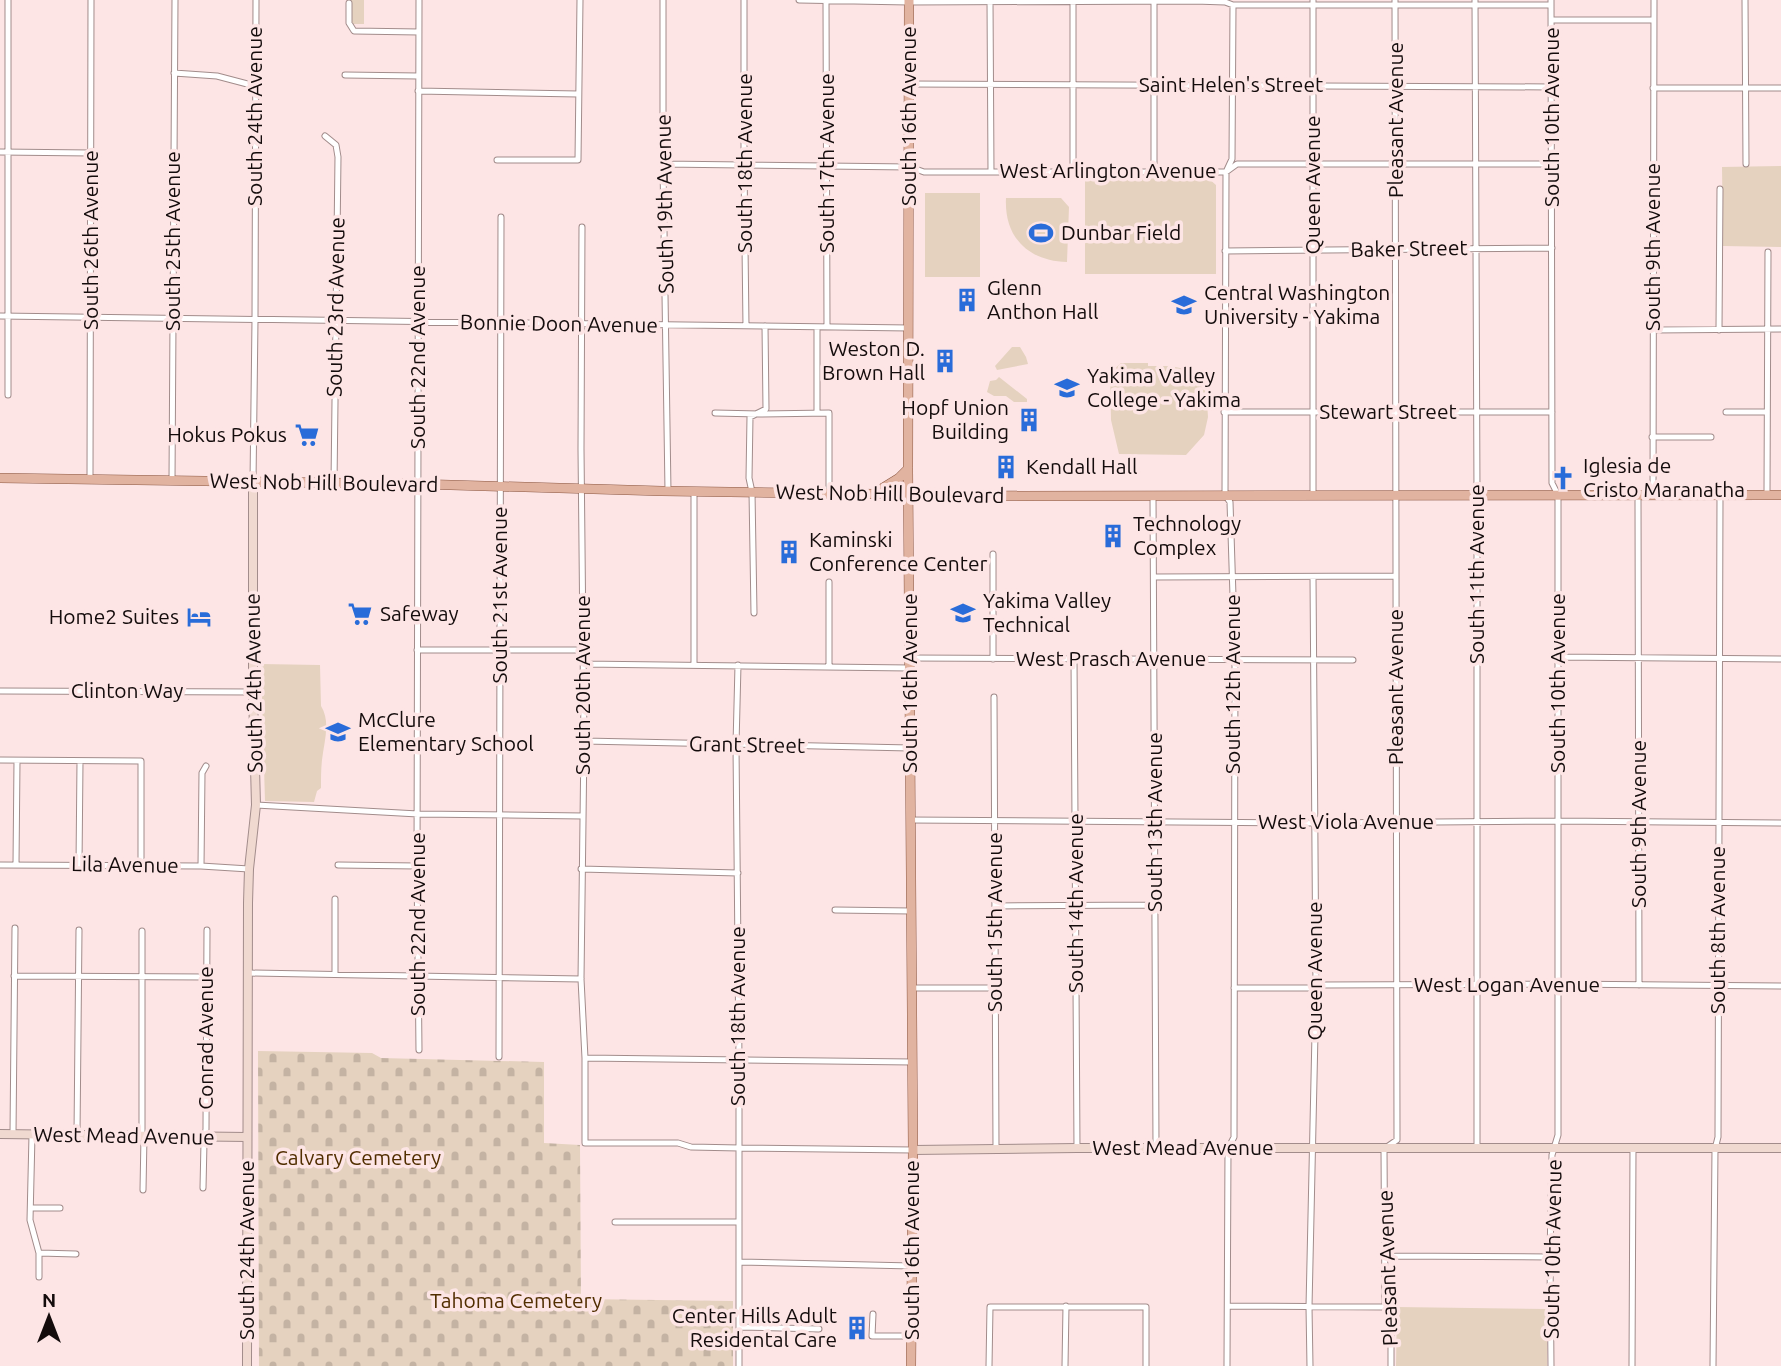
<svg xmlns="http://www.w3.org/2000/svg" width="1781" height="1366" font-family="Ubuntu,sans-serif">
<defs>
<pattern id="cemetery-stones" width="16" height="16" patternUnits="userSpaceOnUse" patternTransform="scale(1.75)"><rect width="16" height="16" fill="#e5d2bf"/><path d="M2 7V4a2 2 0 0 1 4 0v3zM10 15v-3a2 2 0 0 1 4 0v3z" fill="#c4b3a3"/></pattern>
</defs>
<rect width="100%" height="100%" fill="#fde5e5"/>
<path fill="#e5d2bf" d="M 351,0 L 364,0 L 364,24 L 351,24 Z
M 1781,166 L 1781,247 L 1723,246 L 1722,167 Z
M 1208,178 L 1216,185 L 1216,274 L 1085,274 L 1085,179 Z
M 925,193 L 980,193 L 980,277 L 925,277 Z
M 1006,198 L 1061,198 L 1069,207 L 1067,262 C 1029,261 1004,238 1006,198 Z
M 1012,347 L 1020,347 L 1026,357 L 1028,364 L 997,370 L 995,366 Z
M 1121,363 L 1148,363 L 1148,366 L 1170,366 L 1205,373 L 1208,417 L 1204,435 L 1186,455 L 1119,454 L 1111,420 L 1110,373 Z
M 999,377 L 1027,399 L 1027,402 L 1014,402 L 1006,396 L 994,396 L 987,392 L 990,381 L 996,380 Z
M 261,664 L 320,665 L 321,706 C 331,722 324,742 322,760 C 321,769 321,778 321,788 L 317,791 L 314,802 L 265,801 Z
M 1397,1307 L 1547,1309 L 1547,1366 L 1396,1366 Z"/>
<path fill="url(#cemetery-stones)" d="M 258,1051 L 372,1053 L 381,1058 L 544,1062 L 544,1143 L 580,1145 L 581,1299 L 733,1301 L 733,1366 L 259,1366 Z"/>
<g fill="none" stroke-linecap="round" stroke-linejoin="round">
<g stroke="#a28c8b" stroke-width="7">
<path id="street" d="M 8,0 L 8,395
M 419,0 L 417,866 L 419,1050
M 663,0 L 663,164 L 668,491
M 744,0 L 744,166 L 746,326
M 799,0 L 909,2 L 1195,1 L 1225,2 L 1233,5 L 1551,5
M 826,0 L 827,327
M 990,0 L 991,172
M 1073,0 L 1073,172
M 1154,0 L 1154,172
M 1475,0 L 1477,495 L 1477,1148
M 1745,0 L 1746,164
M 349,3 L 349,23 L 354,31 L 419,32
M 1551,20 L 1654,20
M 174,73 L 217,76 L 255,86
M 345,75 L 418,76
M 910,84 L 1552,87
M 1653,88 L 1781,88
M 418,91 L 578,94
M 325,136 L 336,145 L 338,157 L 334,483
M 0,152 L 91,153
M 497,160 L 578,160 L 580,0
M 663,164 L 910,167 L 924,172 L 1226,172 L 1237,164 L 1552,164
M 582,227 L 581,449 L 584,741 L 581,979 L 585,1058 L 585,1143 L 678,1143 L 691,1147 L 739,1148 L 913,1150
M 1225,251 L 1552,248
M 0,316 L 909,328
M 817,327 L 817,413
M 1653,330 L 1781,329
M 1719,330 L 1720,189
M 1224,412 L 1552,412
M 1726,412 L 1767,412
M 715,413 L 759,414 L 829,413 L 829,493
M 1652,437 L 1711,437
M 90,480 L 91,0
M 172,481 L 175,0
M 253,482 L 255,320 L 256,0
M 694,491 L 694,665
M 1153,495 L 1156,1148
M 1313,495 L 1313,0
M 1638,495 L 1639,985
M 1653,495 L 1654,0
M 1767,495 L 1768,252
M 993,554 L 993,659
M 1154,577 L 1395,576
M 754,613 L 752,492 L 749,478 L 750,417 L 766,409 L 765,326
M 417,650 L 583,650
M 1558,657 L 1781,659
M 910,658 L 1353,660
M 1074,658 L 1077,1148
M 583,664 L 910,668
M 738,665 L 736,745 L 739,1060 L 739,1366
M 829,667 L 829,582
M 0,691 L 253,692
M 994,697 L 996,1148
M 584,741 L 910,748
M 0,760 L 141,761 L 141,865
M 256,805 L 418,814 L 583,816
M 910,820 L 1315,823 L 1558,821 L 1781,823
M 0,865 L 201,866 L 249,869
M 16,865 L 17,761
M 79,865 L 80,762
M 338,865 L 417,866
M 201,866 L 202,773 L 206,766
M 581,869 L 738,873
M 335,899 L 335,974
M 996,906 L 1155,905
M 835,910 L 911,911
M 248,973 L 581,979
M 14,976 L 207,977
M 912,988 L 995,988
M 1234,988 L 1316,988 L 1322,985 L 1558,984 L 1781,986
M 499,1057 L 501,217
M 585,1058 L 912,1062
M 13,1134 L 15,928
M 32,1135 L 30,1220 L 39,1253 L 39,1277
M 77,1135 L 79,930
M 142,1136 L 142,931
M 203,1188 L 204,1142 L 206,1129 L 207,930
M 143,1190 L 144,1136
M 31,1208 L 60,1208
M 615,1222 L 739,1222
M 39,1253 L 76,1254
M 1386,1256 L 1550,1257
M 739,1262 L 912,1266
M 1228,1306 L 1385,1307
M 873,1314 L 872,1336 L 912,1336
M 740,1327 L 819,1329
M 989,1366 L 990,1307 L 1146,1307 L 1146,1366
M 1065,1366 L 1066,1306
M 1227,1366 L 1228,1149 L 1234,1137 L 1235,659 L 1230,502 L 1225,495 L 1226,172 L 1232,159 L 1233,5
M 1310,1366 L 1309,1307 L 1316,988 L 1313,577
M 1391,1366 L 1391,1316 L 1385,1307 L 1384,1149 L 1397,1140 L 1395,0
M 1551,1366 L 1550,1257 L 1552,1155 L 1558,1135 L 1558,495 L 1552,483 L 1551,0
M 1632,1366 L 1633,1148
M 1713,1366 L 1715,1149 L 1718,1137 L 1720,495"/>
</g>
<g stroke="#a28c8b" stroke-width="10">
<path id="secondary" d="M 0,1134 L 247,1137
M 913,1150 L 1077,1148 L 1781,1148
M 247,1366 L 248,903 L 249,869 L 256,805 L 253,692 L 253,482"/>
</g>
<g stroke="#8c5843" stroke-width="10">
<path id="primary" d="M 908,466 L 909,0
M 908,469 L 913,1150 L 911,1366
M 0,478 L 417,484 L 662,491 L 873,494 L 899,478 L 908,469
M 876,494 L 899,494 L 908,496 L 1781,495"/>
</g>
<use href="#street" stroke="#fff" stroke-width="5"/>
<use href="#secondary" stroke="#f0d9d0" stroke-width="8"/>
<use href="#primary" stroke="#e1b3a0" stroke-width="9"/>
</g>
<defs>
<g id="stadium-bare" transform="scale(1.89)"><path d="M0-5a6.5 5 0 1 0 0 10a6.5 5 0 1 0 0-10ZM-3.5-1.8h7v3.6h-7Z" fill="#296cd9" stroke="#fde5e5" stroke-width="2.5" paint-order="stroke"/></g>
<g id="building-bare" transform="scale(1.89)"><path d="M-4-6H4V6H1V3H-1V6H-4ZM-2.5-4.3h1.7v1.8h-1.7ZM.8-4.3h1.7v1.8H.8ZM-2.5-1h1.7V.8h-1.7ZM.8-1h1.7V.8H.8Z" fill="#296cd9" stroke="#fde5e5" stroke-width="2.5" paint-order="stroke"/></g>
<g id="university-bare" transform="scale(1.89)"><path d="M0-5L7-2L0 1L-7-2ZM-4 1L0 2.5L4 1V4Q0 6-4 4Z" fill="#296cd9" stroke="#fde5e5" stroke-width="2.5" paint-order="stroke"/></g>
<g id="supermarket-bare" transform="scale(1.89)"><path d="M-6-5.5h2.5l.6 2H6L4.5 2H-2.5L-4.4-4H-6ZM-1.5 3.2a1.3 1.3 0 1 0 .1 0ZM3 3.2a1.3 1.3 0 1 0 .1 0Z" fill="#296cd9" stroke="#fde5e5" stroke-width="2.5" paint-order="stroke"/></g>
<g id="church-bare" transform="scale(1.89)"><path d="M-1.2-6h2.4v3.5h3.3v2.4h-3.3V6h-2.4V-.1h-3.3v-2.4h3.3Z" fill="#296cd9" stroke="#fde5e5" stroke-width="2.5" paint-order="stroke"/></g>
<g id="school-bare" transform="scale(1.89)"><path d="M0-5L7-2L0 1L-7-2ZM-4 1L0 2.5L4 1V4Q0 6-4 4Z" fill="#296cd9" stroke="#fde5e5" stroke-width="2.5" paint-order="stroke"/></g>
<g id="hotel-bare" transform="scale(1.89)"><path d="M-6-4.5h1.5V1H6V5H4.5V3h-9V5H-6ZM-4 0a1.8 1.8 0 1 1 3.6 0ZM.5 0V-2.5h3Q6-2.5 6 0Z" fill="#296cd9" stroke="#fde5e5" stroke-width="2.5" paint-order="stroke"/></g>
</defs>
<g fill-rule="evenodd">
<use href="#stadium-bare" x="1041" y="233"/>
<use href="#building-bare" x="967" y="300"/>
<use href="#university-bare" x="1184" y="305"/>
<use href="#building-bare" x="945" y="361"/>
<use href="#university-bare" x="1067" y="388"/>
<use href="#building-bare" x="1029" y="420"/>
<use href="#supermarket-bare" x="307" y="435"/>
<use href="#building-bare" x="1006" y="467"/>
<use href="#church-bare" x="1563" y="478"/>
<use href="#building-bare" x="1113" y="536"/>
<use href="#building-bare" x="789" y="552"/>
<use href="#school-bare" x="963" y="613"/>
<use href="#supermarket-bare" x="360" y="614"/>
<use href="#hotel-bare" x="199" y="617"/>
<use href="#school-bare" x="338" y="732"/>
<use href="#building-bare" x="857" y="1328"/>
</g>
<g text-anchor="middle" stroke-width="7" stroke-linejoin="round" paint-order="stroke">
<g font-size="21" fill="#140c0c" stroke="#fde5e5">
<text x="1231" y="92">Saint Helen's Street</text>
<text transform="translate(255 116) rotate(-90)" y="7">South 24th Avenue</text>
<text transform="translate(909 116) rotate(-90)" y="7">South 16th Avenue</text>
<text transform="translate(1552 117) rotate(-90)" y="7">South 10th Avenue</text>
<text transform="translate(1396 120) rotate(-90)" y="7">Pleasant Avenue</text>
<text transform="translate(745 163) rotate(-90)" y="7">South 18th Avenue</text>
<text transform="translate(827 163) rotate(-90)" y="7">South 17th Avenue</text>
<text x="1108" y="178">West Arlington Avenue</text>
<text transform="translate(1313 185) rotate(-90)" y="7">Queen Avenue</text>
<text transform="translate(665 204) rotate(-91)" y="7">South 19th Avenue</text>
<text transform="translate(91 240) rotate(-90)" y="7">South 26th Avenue</text>
<text transform="translate(173 241) rotate(-90)" y="7">South 25th Avenue</text>
<text transform="translate(1653 247) rotate(-90)" y="7">South 9th Avenue</text>
<text transform="translate(1409 249) rotate(-1)" y="7">Baker Street</text>
<text transform="translate(336 307) rotate(-89)" y="7">South 23rd Avenue</text>
<text transform="translate(559 324) rotate(1)" y="7">Bonnie Doon Avenue</text>
<text transform="translate(418 357) rotate(-90)" y="7">South 22nd Avenue</text>
<text x="1388" y="419">Stewart Street</text>
<text transform="translate(324 483) rotate(1)" y="7">West Nob Hill Boulevard</text>
<text transform="translate(890 494) rotate(1)" y="7">West Nob Hill Boulevard</text>
<text transform="translate(1477 574) rotate(-90)" y="7">South 11th Avenue</text>
<text transform="translate(500 595) rotate(-90)" y="7">South 21st Avenue</text>
<text x="1111" y="666">West Prasch Avenue</text>
<text transform="translate(254 683) rotate(-91)" y="7">South 24th Avenue</text>
<text transform="translate(910 683) rotate(-90)" y="7">South 16th Avenue</text>
<text transform="translate(1558 683) rotate(-90)" y="7">South 10th Avenue</text>
<text transform="translate(1233 684) rotate(-90)" y="7">South 12th Avenue</text>
<text transform="translate(583 685) rotate(-90)" y="7">South 20th Avenue</text>
<text transform="translate(1396 687) rotate(-90)" y="7">Pleasant Avenue</text>
<text x="127" y="698">Clinton Way</text>
<text transform="translate(747 745) rotate(1)" y="7">Grant Street</text>
<text transform="translate(1155 822) rotate(-90)" y="7">South 13th Avenue</text>
<text x="1346" y="829">West Viola Avenue</text>
<text transform="translate(1639 824) rotate(-90)" y="7">South 9th Avenue</text>
<text transform="translate(125 865) rotate(1)" y="7">Lila Avenue</text>
<text transform="translate(1076 903) rotate(-90)" y="7">South 14th Avenue</text>
<text transform="translate(995 922) rotate(-90)" y="7">South 15th Avenue</text>
<text transform="translate(418 924) rotate(-90)" y="7">South 22nd Avenue</text>
<text transform="translate(1718 930) rotate(-90)" y="7">South 8th Avenue</text>
<text transform="translate(1315 971) rotate(-90)" y="7">Queen Avenue</text>
<text x="1507" y="992">West Logan Avenue</text>
<text transform="translate(738 1016) rotate(-90)" y="7">South 18th Avenue</text>
<text transform="translate(206 1038) rotate(-90)" y="7">Conrad Avenue</text>
<text transform="translate(124 1136) rotate(1)" y="7">West Mead Avenue</text>
<text x="1183" y="1155">West Mead Avenue</text>
<text transform="translate(1553 1249) rotate(-89)" y="7">South 10th Avenue</text>
<text transform="translate(247 1250) rotate(-90)" y="7">South 24th Avenue</text>
<text transform="translate(912 1250) rotate(-90)" y="7">South 16th Avenue</text>
<text transform="translate(1388 1268) rotate(-92)" y="7">Pleasant Avenue</text>
</g>
<g font-size="21" fill="#140c0c" stroke="#fde5e5" text-anchor="start">
<text x="1061" y="240">Dunbar Field</text>
<text x="987" y="295">Glenn<tspan x="987" dy="24">Anthon Hall</tspan></text>
<text x="1204" y="300">Central Washington<tspan x="1204" dy="24">University - Yakima</tspan></text>
<text x="925" y="356" text-anchor="end">Weston D.<tspan x="925" dy="24">Brown Hall</tspan></text>
<text x="1087" y="383">Yakima Valley<tspan x="1087" dy="24">College - Yakima</tspan></text>
<text x="1009" y="415" text-anchor="end">Hopf Union<tspan x="1009" dy="24">Building</tspan></text>
<text x="287" y="442" text-anchor="end">Hokus Pokus</text>
<text x="1583" y="473">Iglesia de<tspan x="1583" dy="24">Cristo Maranatha</tspan></text>
<text x="1026" y="474">Kendall Hall</text>
<text x="1133" y="531">Technology<tspan x="1133" dy="24">Complex</tspan></text>
<text x="809" y="547">Kaminski<tspan x="809" dy="24">Conference Center</tspan></text>
<text x="983" y="608">Yakima Valley<tspan x="983" dy="24">Technical</tspan></text>
<text x="380" y="621">Safeway</text>
<text x="179" y="624" text-anchor="end">Home2 Suites</text>
<text x="358" y="727">McClure<tspan x="358" dy="24">Elementary School</tspan></text>
<text x="837" y="1323" text-anchor="end">Center Hills Adult<tspan x="837" dy="24">Residental Care</tspan></text>
</g>
<g font-size="21" fill="#512e00" stroke="#fde5e5">
<text x="358" y="1165">Calvary Cemetery</text>
<text x="516" y="1308">Tahoma Cemetery</text>
</g>
</g>
<g transform="translate(49 1317)" stroke="#fde5e5" stroke-width="5" paint-order="stroke">
<path d="M0-5L12 26L0 18L-12 26Z" fill="#140c0c"/>
<text y="-10" font-size="19" font-weight="bold" text-anchor="middle" fill="#140c0c">N</text>
</g>
</svg>
